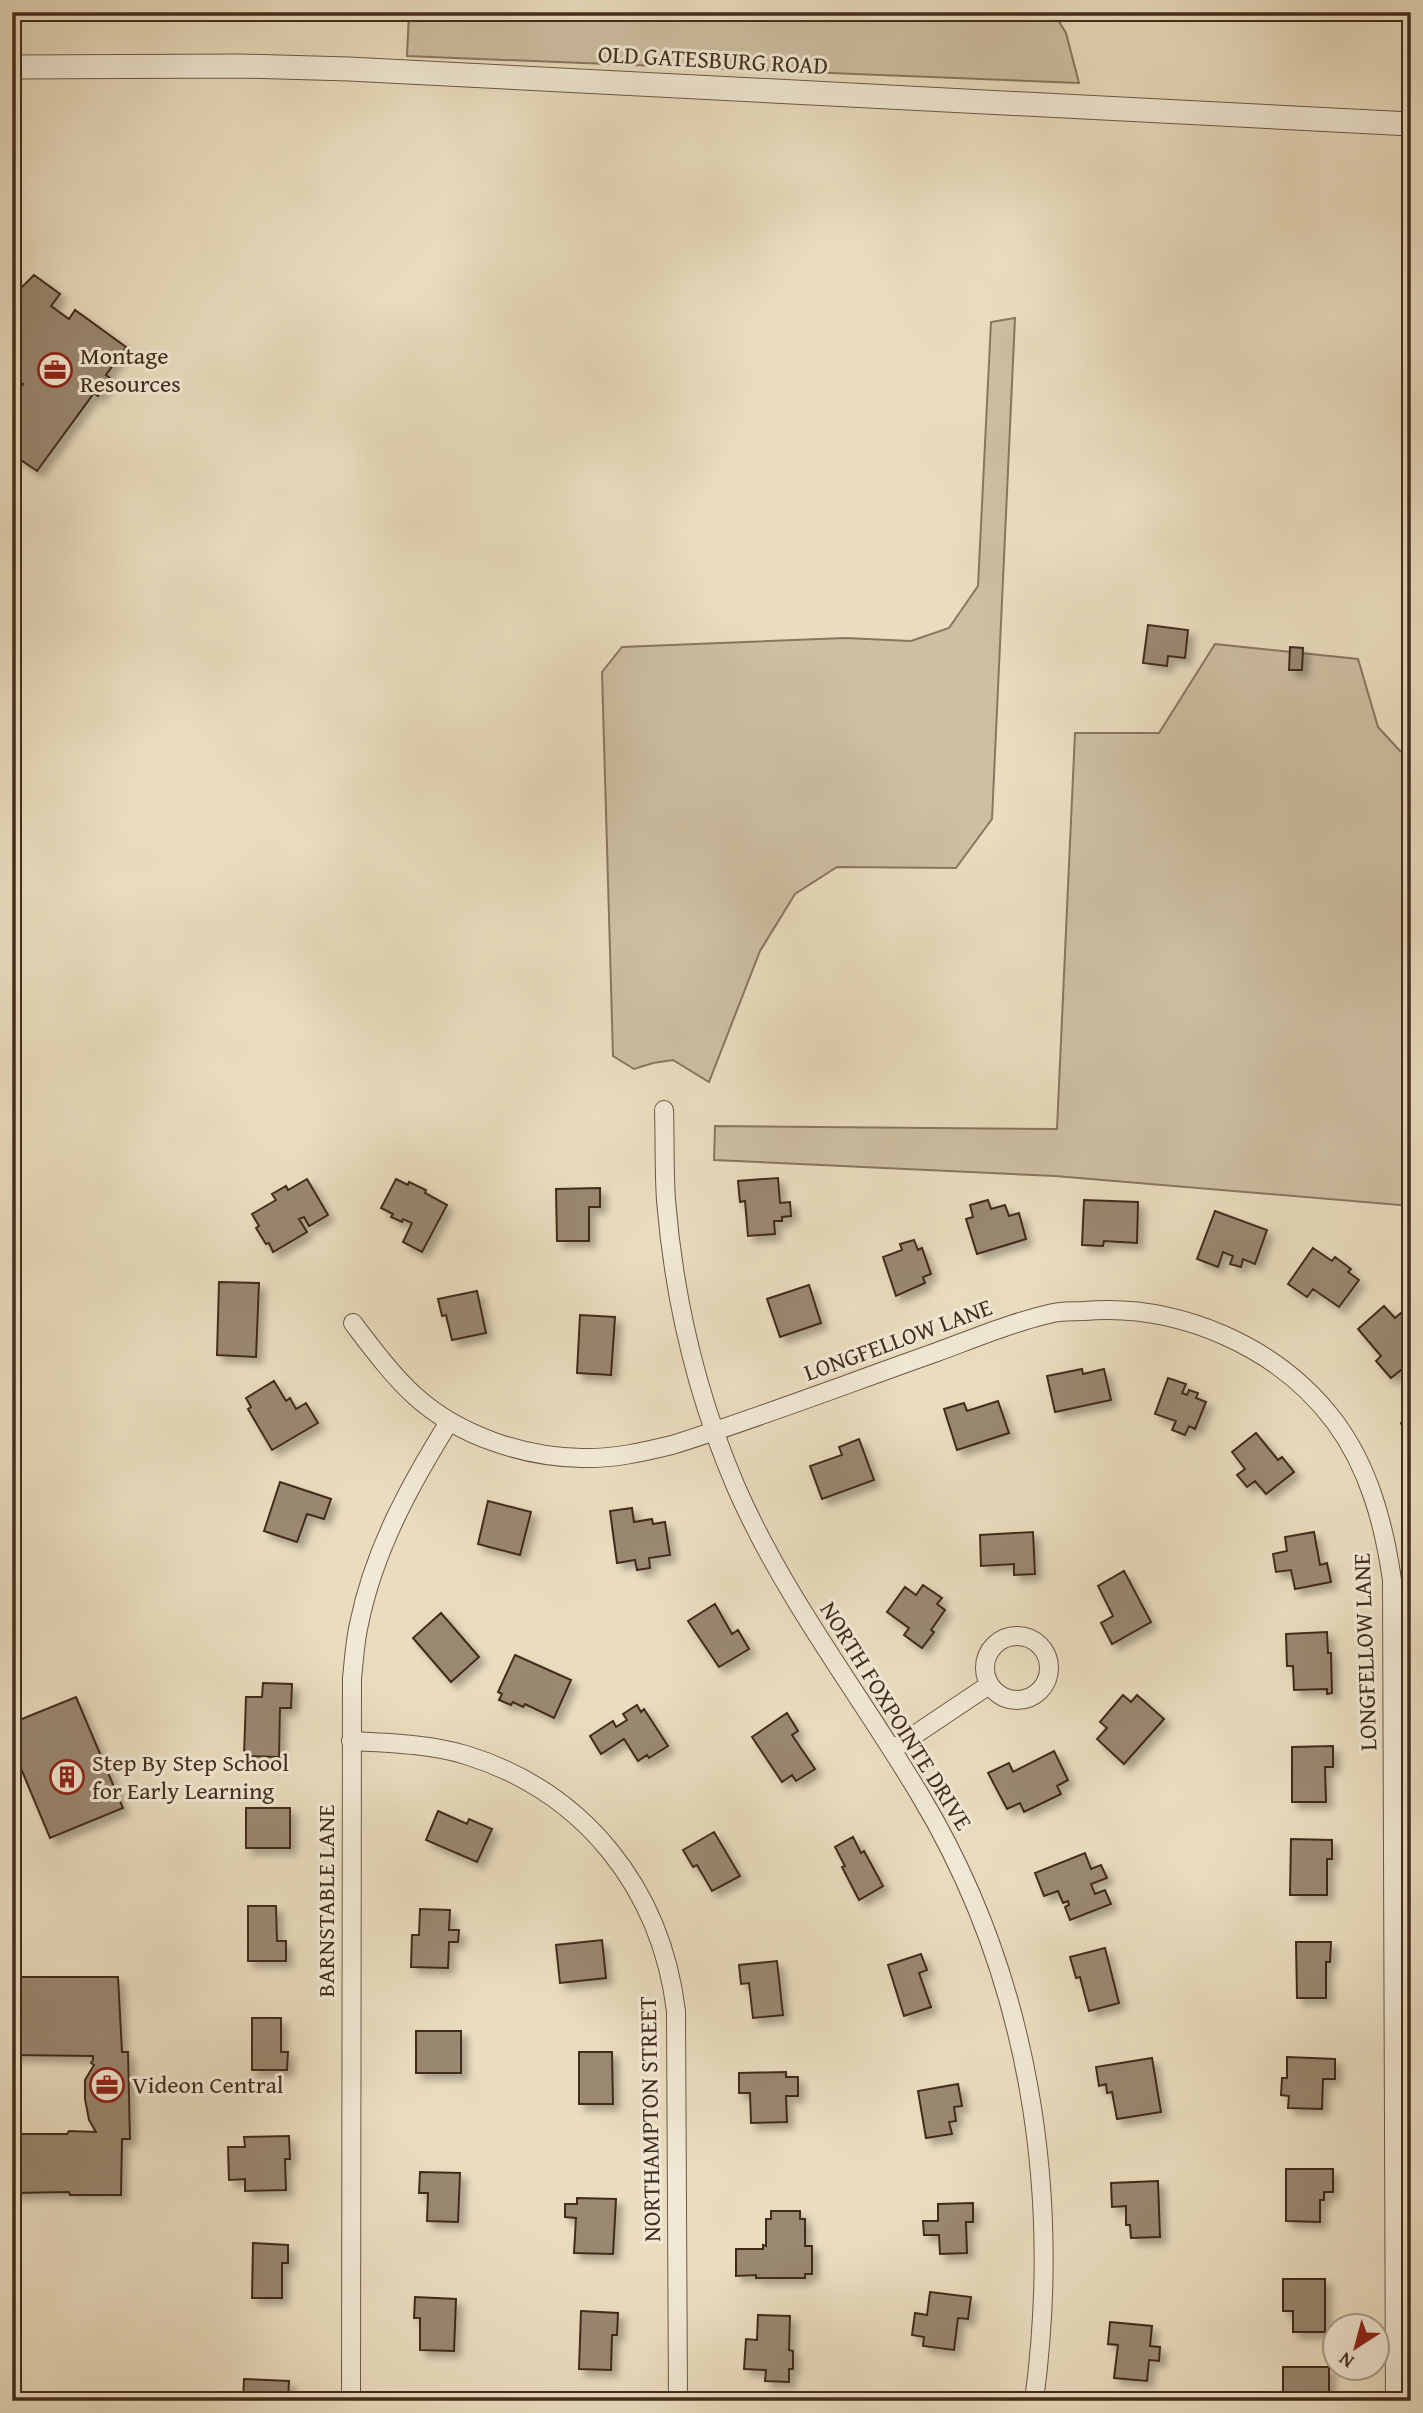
<svg xmlns="http://www.w3.org/2000/svg" width="1423" height="2413" font-family="'Gentium Book Plus',serif">
<defs>
<filter id="shadow"><feDropShadow dx="6" dy="6" stdDeviation="3.5" flood-color="#0004"/></filter>
</defs>
<rect width="100%" height="100%" fill="#eaddbf"/>
<filter id="stains"><feTurbulence type="fractalNoise" baseFrequency=".00286" numOctaves="4"/><feColorMatrix values="0 0 0 0 .2 0 0 0 0 .09 0 0 0 0 .02 0 0 0 .5 -.17"/></filter>
<radialGradient id="worn" r=".72"><stop offset=".6" stop-color="#630" stop-opacity="0"/><stop offset="1" stop-color="#630" stop-opacity=".3"/></radialGradient>
<path fill="#cebfa3" stroke="#887660" stroke-width="2" d="M 409,12 L 1053,12 L 1066,33 L 1079,83 L 407,56 Z
M 1015,318 L 992,819 L 956,868 L 837,867 L 795,894 L 760,951 L 709,1082 L 673,1060 L 653,1063 L 634,1069 L 613,1056 L 602,672 L 622,647 L 845,638 L 911,641 L 949,628 L 978,586 L 991,322 Z
M 1215,644 L 1358,659 L 1378,727 L 1400,751 L 1411,753 L 1411,1206 L 1055,1176 L 714,1160 L 715,1126 L 1057,1129 L 1075,733 L 1159,733 Z"/>
<path fill="#9a8871" stroke="#432c1d" stroke-width="2" filter="url(#shadow)" d="M 34,275 L 60,294 L 51,306 L 69,319 L 75,310 L 126,347 L 106,375 L 111,379 L 98,396 L 94,393 L 37,471 L 12,454 L 12,399 L 23,384 L 12,376 L 12,280 L 22,287 Z
M 1148,625 L 1188,630 L 1185,658 L 1168,656 L 1167,666 L 1143,663 Z
M 1290,647 L 1303,648 L 1302,670 L 1289,670 Z
M 778,1178 L 780,1203 L 790,1202 L 791,1216 L 782,1217 L 782,1221 L 774,1221 L 775,1234 L 748,1236 L 745,1201 L 740,1202 L 738,1181 Z
M 307,1179 L 328,1215 L 309,1226 L 304,1217 L 299,1219 L 307,1232 L 273,1252 L 269,1243 L 266,1244 L 256,1228 L 259,1226 L 252,1214 L 276,1200 L 272,1194 L 286,1186 L 288,1190 Z
M 396,1179 L 408,1185 L 409,1182 L 426,1190 L 425,1193 L 447,1205 L 422,1252 L 403,1242 L 412,1223 L 403,1219 L 402,1222 L 391,1217 L 393,1214 L 381,1208 Z
M 600,1188 L 600,1207 L 589,1207 L 589,1241 L 557,1241 L 556,1189 Z
M 988,1200 L 991,1209 L 1005,1205 L 1009,1216 L 1019,1213 L 1026,1239 L 977,1254 L 966,1219 L 973,1217 L 970,1205 Z
M 1084,1200 L 1138,1202 L 1137,1243 L 1104,1241 L 1103,1246 L 1082,1245 Z
M 1215,1211 L 1267,1230 L 1255,1264 L 1243,1259 L 1241,1267 L 1230,1264 L 1233,1256 L 1223,1252 L 1218,1267 L 1197,1259 Z
M 914,1240 L 918,1250 L 922,1248 L 931,1274 L 923,1277 L 925,1283 L 896,1296 L 883,1257 L 902,1250 L 900,1244 Z
M 1313,1248 L 1332,1261 L 1335,1257 L 1351,1269 L 1348,1272 L 1359,1280 L 1339,1307 L 1313,1289 L 1307,1297 L 1288,1284 Z
M 219,1282 L 259,1283 L 256,1357 L 217,1355 Z
M 809,1285 L 821,1323 L 780,1337 L 767,1299 Z
M 477,1291 L 486,1333 L 452,1340 L 446,1315 L 442,1316 L 438,1299 Z
M 1384,1306 L 1395,1318 L 1401,1313 L 1411,1324 L 1405,1331 L 1411,1338 L 1411,1362 L 1391,1378 L 1376,1361 L 1381,1356 L 1358,1329 Z
M 580,1315 L 615,1317 L 611,1375 L 577,1373 Z
M 1082,1369 L 1083,1374 L 1104,1369 L 1111,1400 L 1055,1412 L 1047,1376 Z
M 1168,1378 L 1186,1384 L 1182,1393 L 1187,1395 L 1189,1390 L 1198,1393 L 1196,1398 L 1206,1402 L 1195,1429 L 1189,1426 L 1185,1435 L 1172,1430 L 1176,1421 L 1155,1414 Z
M 274,1381 L 286,1401 L 290,1398 L 296,1409 L 306,1403 L 318,1423 L 272,1450 L 248,1409 L 251,1407 L 246,1398 Z
M 998,1401 L 1009,1433 L 957,1450 L 944,1409 L 964,1403 L 967,1411 Z
M 1411,1419 L 1411,1446 L 1401,1423 Z
M 1256,1433 L 1278,1460 L 1282,1457 L 1294,1472 L 1266,1494 L 1255,1481 L 1247,1487 L 1237,1475 L 1245,1469 L 1232,1452 Z
M 859,1439 L 874,1480 L 822,1499 L 810,1466 L 842,1455 L 839,1447 Z
M 280,1482 L 331,1499 L 324,1519 L 307,1514 L 297,1542 L 264,1531 Z
M 488,1501 L 531,1512 L 520,1555 L 478,1544 Z
M 632,1508 L 634,1522 L 652,1519 L 653,1524 L 665,1522 L 670,1555 L 649,1558 L 650,1568 L 637,1570 L 635,1560 L 617,1563 L 610,1511 Z
M 1033,1532 L 1035,1574 L 1014,1575 L 1014,1564 L 981,1566 L 980,1535 Z
M 1314,1532 L 1320,1565 L 1327,1563 L 1331,1582 L 1295,1589 L 1291,1570 L 1276,1572 L 1273,1554 L 1287,1551 L 1285,1537 Z
M 1124,1571 L 1151,1622 L 1112,1644 L 1101,1623 L 1113,1616 L 1098,1586 Z
M 923,1585 L 942,1598 L 937,1604 L 945,1610 L 931,1630 L 934,1632 L 922,1648 L 904,1635 L 909,1628 L 887,1612 L 905,1587 L 916,1595 Z
M 715,1604 L 732,1634 L 738,1630 L 749,1649 L 719,1667 L 688,1621 Z
M 441,1613 L 479,1657 L 451,1682 L 413,1638 Z
M 1327,1632 L 1328,1653 L 1331,1653 L 1332,1693 L 1327,1694 L 1327,1689 L 1294,1690 L 1293,1666 L 1287,1666 L 1286,1634 Z
M 515,1655 L 571,1680 L 554,1718 L 525,1704 L 523,1707 L 513,1702 L 511,1705 L 499,1700 L 502,1694 L 498,1692 Z
M 263,1683 L 292,1684 L 291,1708 L 280,1708 L 279,1757 L 244,1756 L 246,1697 L 262,1697 Z
M 1123,1695 L 1131,1702 L 1137,1695 L 1164,1719 L 1124,1764 L 1097,1739 L 1107,1728 L 1100,1722 Z
M 76,1697 L 123,1808 L 50,1838 L 12,1747 L 12,1723 Z
M 637,1705 L 641,1712 L 644,1709 L 668,1746 L 649,1758 L 647,1755 L 638,1761 L 624,1739 L 601,1754 L 590,1736 L 613,1721 L 616,1727 L 627,1720 L 623,1714 Z
M 787,1713 L 798,1731 L 792,1735 L 815,1769 L 796,1781 L 792,1775 L 782,1782 L 752,1737 Z
M 1333,1746 L 1333,1767 L 1325,1767 L 1326,1802 L 1292,1802 L 1292,1747 Z
M 1054,1751 L 1068,1780 L 1057,1786 L 1061,1794 L 1024,1812 L 1020,1803 L 1007,1809 L 988,1773 L 1009,1763 L 1013,1772 Z
M 246,1808 L 290,1808 L 290,1848 L 246,1848 Z
M 438,1811 L 467,1824 L 469,1819 L 492,1829 L 477,1862 L 426,1840 Z
M 714,1832 L 740,1876 L 712,1891 L 697,1865 L 693,1867 L 683,1850 Z
M 853,1837 L 861,1853 L 864,1851 L 883,1886 L 859,1900 L 842,1867 L 845,1866 L 835,1847 Z
M 1291,1839 L 1332,1840 L 1332,1859 L 1327,1859 L 1327,1895 L 1290,1895 Z
M 1085,1853 L 1091,1869 L 1101,1865 L 1107,1878 L 1091,1884 L 1095,1894 L 1105,1890 L 1111,1904 L 1070,1920 L 1065,1907 L 1069,1905 L 1068,1901 L 1063,1903 L 1058,1891 L 1044,1896 L 1035,1873 Z
M 248,1906 L 276,1906 L 277,1941 L 286,1941 L 286,1961 L 248,1961 Z
M 420,1909 L 450,1910 L 449,1930 L 459,1930 L 458,1942 L 449,1942 L 448,1968 L 411,1967 L 412,1935 L 419,1935 Z
M 602,1940 L 606,1978 L 560,1983 L 556,1945 Z
M 1296,1942 L 1331,1942 L 1330,1962 L 1326,1962 L 1326,1998 L 1297,1998 Z
M 1105,1948 L 1119,2003 L 1089,2011 L 1080,1977 L 1076,1978 L 1070,1957 Z
M 921,1954 L 927,1970 L 919,1973 L 931,2007 L 904,2016 L 888,1965 Z
M 777,1961 L 783,2015 L 753,2018 L 749,1983 L 741,1984 L 739,1965 Z
M 12,1977 L 118,1977 L 122,2052 L 128,2052 L 130,2139 L 122,2139 L 121,2195 L 70,2195 L 69,2192 L 12,2193 L 12,2134 L 67,2134 L 69,2131 L 96,2132 L 89,2120 L 85,2099 L 85,2080 L 94,2065 L 91,2063 L 93,2060 L 93,2056 L 12,2055 Z
M 252,2018 L 281,2018 L 281,2052 L 288,2052 L 287,2070 L 252,2070 Z
M 416,2031 L 461,2031 L 461,2073 L 416,2073 Z
M 579,2052 L 612,2052 L 613,2104 L 579,2104 Z
M 1287,2057 L 1335,2059 L 1335,2079 L 1323,2079 L 1322,2109 L 1288,2108 L 1289,2096 L 1281,2095 L 1282,2078 L 1287,2078 Z
M 1152,2058 L 1161,2112 L 1117,2119 L 1112,2092 L 1107,2093 L 1106,2084 L 1099,2086 L 1096,2067 Z
M 786,2072 L 786,2077 L 798,2077 L 798,2096 L 786,2096 L 787,2122 L 751,2123 L 750,2093 L 739,2093 L 739,2073 Z
M 958,2084 L 962,2106 L 954,2107 L 956,2121 L 949,2122 L 952,2134 L 926,2138 L 918,2091 Z
M 289,2136 L 290,2159 L 285,2159 L 286,2190 L 245,2191 L 245,2179 L 229,2180 L 228,2147 L 245,2147 L 244,2137 Z
M 1286,2169 L 1333,2169 L 1333,2192 L 1324,2192 L 1324,2200 L 1320,2200 L 1320,2222 L 1286,2221 Z
M 420,2172 L 460,2173 L 458,2222 L 427,2221 L 428,2193 L 419,2193 Z
M 1158,2181 L 1160,2237 L 1131,2238 L 1130,2225 L 1126,2225 L 1126,2206 L 1112,2207 L 1111,2183 Z
M 577,2198 L 616,2199 L 613,2254 L 574,2253 L 576,2218 L 565,2217 L 565,2204 L 577,2204 Z
M 973,2203 L 973,2222 L 966,2222 L 967,2253 L 940,2254 L 939,2235 L 924,2235 L 923,2221 L 938,2221 L 938,2204 Z
M 771,2211 L 800,2211 L 800,2219 L 805,2219 L 805,2246 L 812,2246 L 812,2274 L 805,2274 L 805,2278 L 756,2278 L 756,2275 L 736,2276 L 736,2249 L 763,2249 L 763,2245 L 766,2246 L 766,2219 L 771,2219 Z
M 253,2243 L 288,2245 L 288,2263 L 282,2263 L 282,2298 L 252,2298 Z
M 1283,2279 L 1325,2279 L 1325,2332 L 1293,2332 L 1293,2311 L 1283,2311 Z
M 930,2292 L 971,2297 L 968,2319 L 958,2318 L 954,2350 L 923,2346 L 924,2337 L 912,2335 L 915,2313 L 927,2315 Z
M 415,2297 L 456,2299 L 454,2351 L 420,2350 L 420,2318 L 414,2318 Z
M 581,2311 L 618,2313 L 617,2335 L 612,2335 L 611,2370 L 579,2369 Z
M 758,2315 L 790,2316 L 789,2350 L 793,2351 L 793,2369 L 789,2369 L 789,2382 L 765,2381 L 766,2370 L 744,2369 L 746,2339 L 757,2340 Z
M 1110,2322 L 1152,2326 L 1150,2346 L 1160,2347 L 1159,2361 L 1149,2360 L 1147,2381 L 1114,2378 L 1118,2345 L 1108,2344 Z
M 1283,2367 L 1329,2367 L 1329,2401 L 1283,2401 Z
M 244,2379 L 289,2381 L 288,2399 L 243,2401 Z
M 12,2399 L 120,2400 L 120,2401 L 12,2401 Z"/>
<g fill="none" stroke-linecap="round" stroke-linejoin="round">
<g stroke="#6d5846" stroke-width="20">
<path id="minor" d="M 664,1110 C 665,1140 664,1170 666,1200 C 674,1299 697,1396 736,1487 C 784,1597 859,1693 920,1795 C 1030,1978 1062,2192 1034,2401
M 353,1323 C 372,1348 392,1375 415,1396 C 459,1436 524,1457 582,1458 C 613,1459 643,1452 672,1445 C 761,1417 849,1383 937,1352 C 975,1338 1013,1322 1053,1313 C 1063,1311 1074,1311 1084,1311 C 1178,1303 1278,1346 1335,1422 C 1369,1468 1384,1524 1392,1580 L 1395,2401
M985 1668a32 32 0 1 1 64 0a32 32 0 1 1-64 0Z
M 351,1741 C 390,1743 429,1744 466,1755 C 585,1792 661,1889 676,2011 L 678,2401
M 892,1750 L 989,1685
M 351,2401 L 352,1678 C 354,1660 355,1641 359,1624 C 374,1550 410,1485 449,1422"/>
</g>
<g stroke="#6d5846" stroke-width="25">
<path id="tertiary" d="M 12,67 L 241,66 L 349,69 L 1411,124"/>
</g>
<use href="#minor" stroke="#f1e9d5" stroke-width="18"/>
<use href="#tertiary" stroke="#f1e9d5" stroke-width="23"/>
</g>
<defs>
<g id="office-ring" transform="scale(1.75)"><circle r="9.5" fill="#f1e9d5" stroke="#8f2418" stroke-width="1.5"/><path d="M-6-3h4V-5.5h4V-3h4V5H-6ZM-1-4.5V-3h2v-1.5ZM-6 0V1H6V0Z" fill="#8f2418"/></g>
<g id="building-ring" transform="scale(1.75)"><circle r="9.5" fill="#f1e9d5" stroke="#8f2418" stroke-width="1.5"/><path d="M-4-6H4V6H1V3H-1V6H-4ZM-2.5-4.3h1.7v1.8h-1.7ZM.8-4.3h1.7v1.8H.8ZM-2.5-1h1.7V.8h-1.7ZM.8-1h1.7V.8H.8Z" fill="#8f2418"/></g>
</defs>
<g fill-rule="evenodd">
<use href="#office-ring" x="55" y="370"/>
<use href="#building-ring" x="67" y="1777"/>
<use href="#office-ring" x="107" y="2085"/>
</g>
<g text-anchor="middle" stroke-width="6" stroke-linejoin="round" paint-order="stroke">
<g font-size="24" fill="#432c1d" stroke="#f1e9d5">
<text transform="translate(713 60) rotate(3)" y="8">OLD GATESBURG ROAD</text>
<text transform="translate(898 1340) rotate(-20)" y="8">LONGFELLOW LANE</text>
<text transform="translate(1365 1652) rotate(-92)" y="8">LONGFELLOW LANE</text>
<text transform="translate(896 1716) rotate(58)" y="8">NORTH FOXPOINTE DRIVE</text>
<text transform="translate(326 1901) rotate(-90)" y="8">BARNSTABLE LANE</text>
<text transform="translate(650 2119) rotate(-91)" y="8">NORTHAMPTON STREET</text>
</g>
<g font-size="24" fill="#432c1d" stroke="#f1e9d5" text-anchor="start">
<text x="80" y="364">Montage<tspan x="80" dy="28">Resources</tspan></text>
<text x="92" y="1771">Step By Step School<tspan x="92" dy="28">for Early Learning</tspan></text>
<text x="132" y="2093">Videon Central</text>
</g>
</g>
<rect width="1423" height="2413" fill="none" stroke="#eaddbf" stroke-width="42"/>
<rect x="14" y="14" width="1395" height="2385" fill="none" stroke="#432c1d" stroke-width="3.5"/>
<rect x="21" y="21" width="1381" height="2371" fill="none" stroke="#432c1d" stroke-width="2"/>
<g transform="translate(1356 2347) rotate(216)"><circle r="33" fill="#f1e9d5" stroke="#ab9d8b" stroke-width="2"/>
<path d="M0-5L12 26L0 18L-12 26Z" fill="#8f2418"/>
<text y="-10" font-size="19" font-weight="bold" text-anchor="middle" fill="#432c1d">N</text>
</g>
<rect width="100%" height="100%" filter="url(#stains)"/>
<rect width="100%" height="100%" fill="url(#worn)"/>
</svg>
